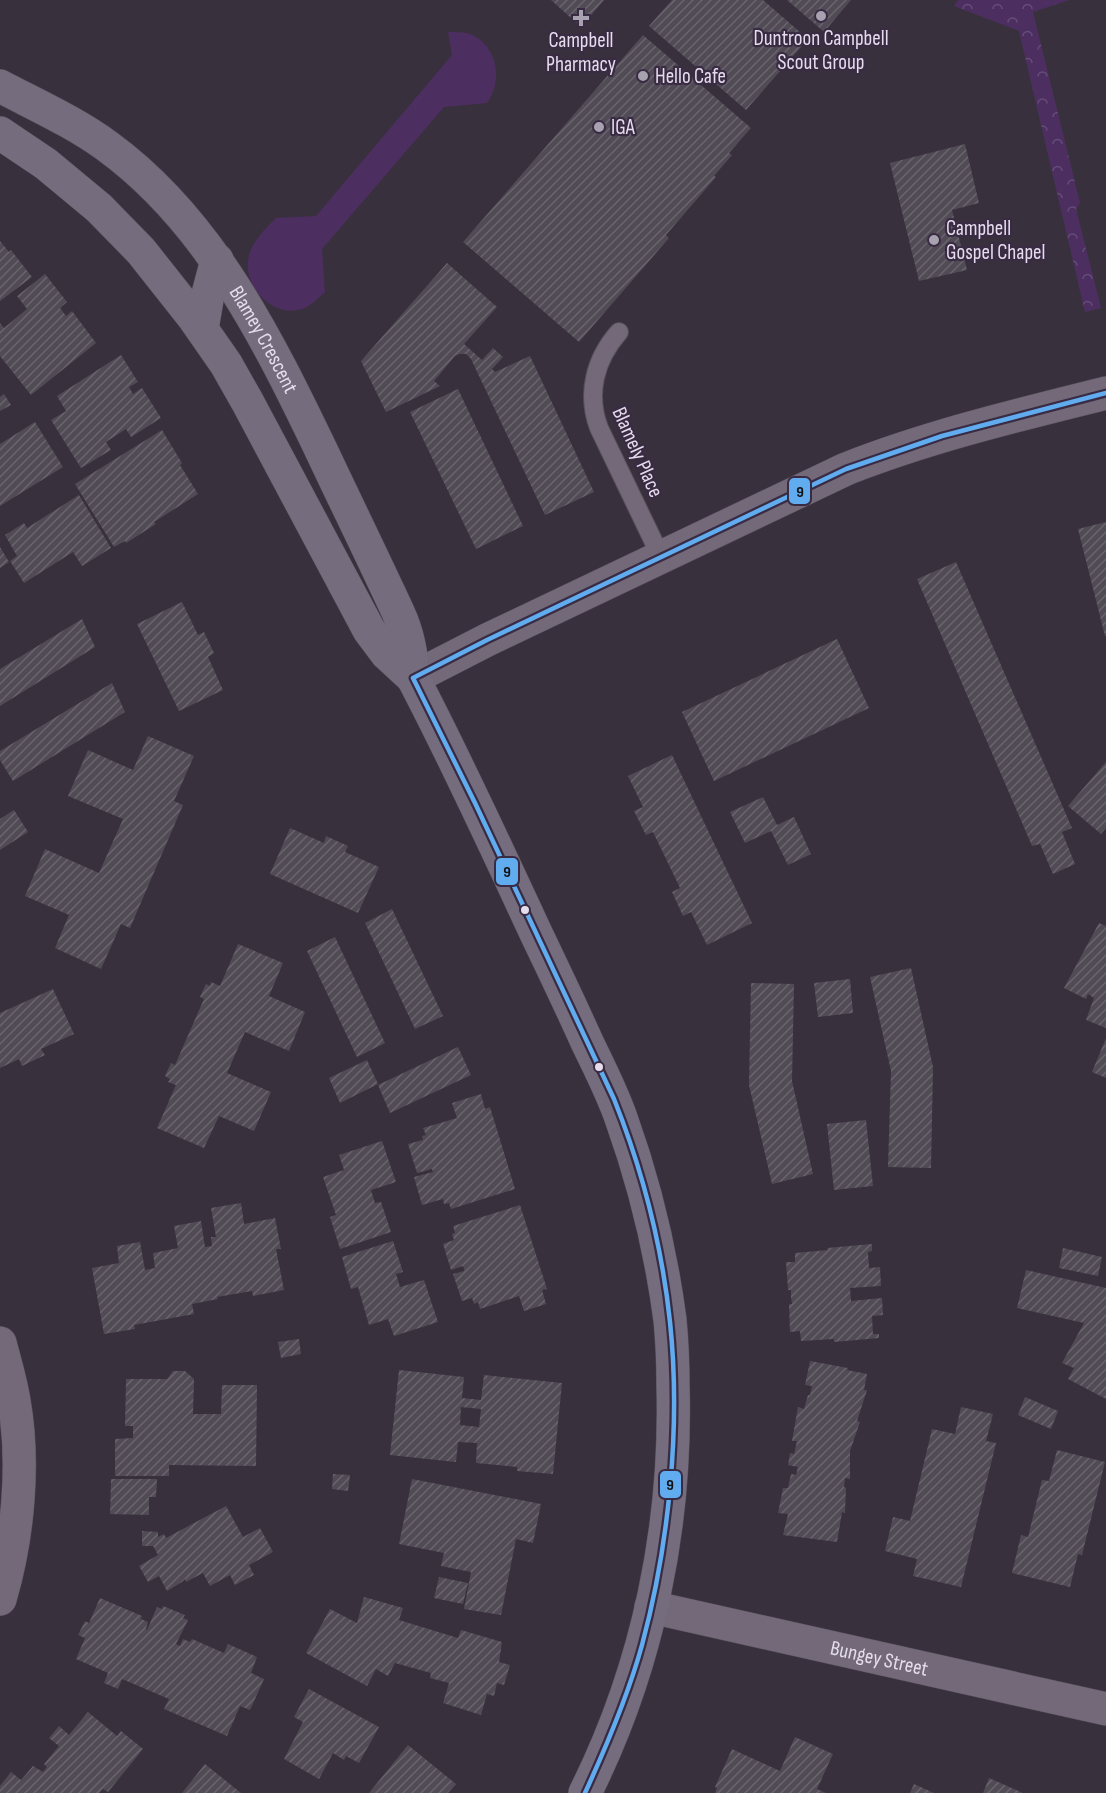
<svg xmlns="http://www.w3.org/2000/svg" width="1106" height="1793" font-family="'Sofia Sans Condensed',sans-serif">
<defs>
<pattern id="park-crowns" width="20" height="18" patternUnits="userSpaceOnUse" patternTransform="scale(1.5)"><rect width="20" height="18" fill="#4d2e61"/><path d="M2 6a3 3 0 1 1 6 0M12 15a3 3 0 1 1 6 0" fill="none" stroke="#664c78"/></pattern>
<pattern id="building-hatch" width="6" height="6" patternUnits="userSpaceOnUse" patternTransform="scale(1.5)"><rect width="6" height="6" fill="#514b56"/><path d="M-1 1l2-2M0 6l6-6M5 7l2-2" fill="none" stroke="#6a646e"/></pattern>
</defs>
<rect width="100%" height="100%" fill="#38313d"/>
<path fill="url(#park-crowns)" d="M 958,0 L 1069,0 L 1033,12 L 1080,203 L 1076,209 L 1101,308 L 1085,312 L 1019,31 L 954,6 Z"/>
<path fill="#4d2e61" d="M 448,32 C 454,32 461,32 467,33 C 497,42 504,80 487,103 L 444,107 L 322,249 L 325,292 C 318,298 311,306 302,309 C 270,319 239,282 250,252 C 255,239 266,228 276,218 L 316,216 L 452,55 Z"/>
<path fill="url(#building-hatch)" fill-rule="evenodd" d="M 551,0 L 604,0 L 581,27 Z
M 672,0 L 763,0 L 808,39 L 746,110 L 649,26 Z
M 787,0 L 851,0 L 824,32 Z
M 643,35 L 751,128 L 729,153 L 732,155 L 714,176 L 716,177 L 666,235 L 669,238 L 579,342 L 463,242 Z
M 965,144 L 979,203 L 952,210 L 967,270 L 919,281 L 890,163 Z
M 0,241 L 9,252 L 11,250 L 32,277 L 0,301 Z
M 447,263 L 497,307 L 464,344 L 482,360 L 493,348 L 503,357 L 492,369 L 495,372 L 530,356 L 594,492 L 545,515 L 471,359 L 466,354 L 459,354 L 455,356 L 434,381 L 440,386 L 386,412 L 361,361 Z
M 45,274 L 67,302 L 60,308 L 66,316 L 72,311 L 96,343 L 31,395 L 0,356 L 0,323 L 4,328 L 27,309 L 17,296 Z
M 121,355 L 138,382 L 129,387 L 133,394 L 142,388 L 161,418 L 131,437 L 126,429 L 106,442 L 111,450 L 81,468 L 51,420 L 66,411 L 57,396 Z
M 458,389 L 523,526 L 476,549 L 410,412 Z
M 4,394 L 11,405 L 0,411 L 0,397 Z
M 35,422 L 63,467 L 0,506 L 0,444 Z
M 162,430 L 182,463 L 180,465 L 198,494 L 154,522 L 156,524 L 126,543 L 125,541 L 114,547 L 75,484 Z
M 79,495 L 111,548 L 82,566 L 73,552 L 24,583 L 10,561 L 17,556 L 5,535 L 24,523 L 27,528 Z
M 1106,522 L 1106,636 L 1105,636 L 1078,529 Z
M 0,547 L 9,562 L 0,568 Z
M 956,562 L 1072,828 L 1062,832 L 1075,864 L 1053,874 L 1040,844 L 1032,846 L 917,579 Z
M 182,602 L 198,635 L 204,632 L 214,653 L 208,657 L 223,690 L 179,711 L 137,624 Z
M 82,619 L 95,647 L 0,706 L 0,669 Z
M 837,639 L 869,708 L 714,781 L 682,712 Z
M 112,683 L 125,712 L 13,781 L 0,760 L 0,751 Z
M 148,736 L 194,756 L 174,801 L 183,805 L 130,928 L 121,924 L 101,969 L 55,948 L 69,915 L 25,896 L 45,849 L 99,873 L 123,819 L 68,796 L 88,750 L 133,770 Z
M 672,755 L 752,923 L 707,945 L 691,912 L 683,916 L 672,892 L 680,888 L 653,832 L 646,835 L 634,811 L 643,807 L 628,776 Z
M 1106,762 L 1106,828 L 1101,834 L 1068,806 Z
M 763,797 L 777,825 L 794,817 L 811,854 L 788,865 L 771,831 L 745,843 L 730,812 Z
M 14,810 L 28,832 L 0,850 L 0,819 Z
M 290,828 L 324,843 L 326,836 L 348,846 L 345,852 L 379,867 L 358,913 L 270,874 Z
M 392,909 L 443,1016 L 415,1029 L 365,923 Z
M 1099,923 L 1106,926 L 1106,1028 L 1086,1020 L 1094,998 L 1088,994 L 1086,999 L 1064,988 Z
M 335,937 L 385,1043 L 357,1057 L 307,951 Z
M 238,944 L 283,963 L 269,996 L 305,1012 L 289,1051 L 245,1032 L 227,1073 L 271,1092 L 254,1131 L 219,1116 L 204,1148 L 157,1128 L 176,1085 L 168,1082 L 170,1079 L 165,1076 L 171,1063 L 175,1065 L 204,999 L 200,997 L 206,984 L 210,986 L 211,982 L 220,986 Z
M 911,968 L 933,1067 L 931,1168 L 888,1167 L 891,1071 L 870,977 Z
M 850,979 L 853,1013 L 818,1017 L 814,983 Z
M 751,983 L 794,984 L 792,1081 L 813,1174 L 772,1184 L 749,1085 Z
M 53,989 L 74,1034 L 41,1049 L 45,1055 L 22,1066 L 19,1059 L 0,1068 L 0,1013 Z
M 1106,1038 L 1106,1078 L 1092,1072 Z
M 458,1047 L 471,1075 L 390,1113 L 378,1085 Z
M 367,1060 L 378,1084 L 340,1103 L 329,1078 Z
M 481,1094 L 485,1109 L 490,1107 L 515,1189 L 451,1209 L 449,1203 L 444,1204 L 443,1199 L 422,1205 L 414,1177 L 433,1172 L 432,1169 L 417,1173 L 408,1144 L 423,1140 L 422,1136 L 426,1135 L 423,1128 L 457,1118 L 452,1103 Z
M 866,1120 L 873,1186 L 834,1190 L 827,1124 Z
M 382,1141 L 396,1182 L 371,1190 L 375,1203 L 381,1202 L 391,1232 L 340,1249 L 330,1217 L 336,1215 L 323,1177 L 344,1170 L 339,1155 Z
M 241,1203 L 244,1224 L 275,1218 L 281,1249 L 276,1249 L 284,1290 L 253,1296 L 252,1291 L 217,1297 L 218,1299 L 192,1304 L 194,1314 L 134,1325 L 135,1329 L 104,1334 L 92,1268 L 119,1263 L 117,1246 L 140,1242 L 145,1270 L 155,1268 L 153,1253 L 178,1248 L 174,1226 L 201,1221 L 205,1247 L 212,1246 L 211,1237 L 216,1237 L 211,1208 Z
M 520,1205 L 547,1289 L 542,1290 L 546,1304 L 524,1311 L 519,1296 L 480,1309 L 478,1302 L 474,1304 L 472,1298 L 462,1301 L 453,1274 L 464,1271 L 464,1269 L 463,1266 L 451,1270 L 443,1244 L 454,1240 L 452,1234 L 455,1233 L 453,1226 Z
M 393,1241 L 403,1272 L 396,1274 L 400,1287 L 424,1280 L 438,1322 L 394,1336 L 388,1319 L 369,1325 L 358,1287 L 351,1289 L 342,1257 Z
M 872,1244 L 872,1251 L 868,1252 L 869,1268 L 880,1267 L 881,1286 L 850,1288 L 851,1301 L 882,1298 L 883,1315 L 872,1316 L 873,1334 L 879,1334 L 879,1338 L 834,1342 L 834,1339 L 801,1341 L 800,1331 L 790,1332 L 789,1304 L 792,1304 L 791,1297 L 791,1290 L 788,1290 L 786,1262 L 795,1262 L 795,1253 L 828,1250 L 827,1248 Z
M 1063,1248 L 1102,1257 L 1098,1276 L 1059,1268 Z
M 1026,1270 L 1106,1288 L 1106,1399 L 1068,1379 L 1074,1368 L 1062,1363 L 1084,1323 L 1017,1308 Z
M 299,1339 L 301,1354 L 281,1358 L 278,1342 Z
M 810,1361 L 848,1368 L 847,1370 L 867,1374 L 864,1390 L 867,1390 L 857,1421 L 860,1422 L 850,1451 L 850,1479 L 845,1478 L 844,1487 L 846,1488 L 845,1513 L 842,1512 L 837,1542 L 783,1535 L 788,1514 L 778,1513 L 783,1488 L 788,1488 L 791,1474 L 796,1475 L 798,1467 L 788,1465 L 790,1453 L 794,1454 L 797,1441 L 792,1441 L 798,1407 L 804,1409 L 808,1395 L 810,1395 L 812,1386 L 805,1385 Z
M 399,1370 L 464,1377 L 462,1398 L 481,1400 L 484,1375 L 562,1383 L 553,1474 L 517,1471 L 517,1467 L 476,1463 L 477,1443 L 458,1442 L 456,1462 L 390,1455 ZM 461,1407 L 481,1409 L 479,1427 L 460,1425 Z
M 173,1371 L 185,1371 L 194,1379 L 193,1414 L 221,1414 L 222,1385 L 257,1385 L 256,1466 L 169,1465 L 169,1476 L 115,1476 L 115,1439 L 133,1438 L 133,1426 L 125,1426 L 126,1379 L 167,1379 Z
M 1025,1397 L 1058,1411 L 1051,1429 L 1018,1415 Z
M 961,1407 L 993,1414 L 986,1441 L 996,1443 L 961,1587 L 913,1576 L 917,1559 L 885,1551 L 893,1517 L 910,1521 L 932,1429 L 955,1434 Z
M 1057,1450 L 1105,1462 L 1082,1555 L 1078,1554 L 1070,1587 L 1012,1573 L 1021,1535 L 1028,1537 L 1042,1480 L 1049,1481 Z
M 333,1474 L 350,1475 L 348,1491 L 332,1489 Z
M 111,1479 L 157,1479 L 156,1497 L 149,1497 L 149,1515 L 110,1514 Z
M 412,1479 L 541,1504 L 533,1543 L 516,1539 L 501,1615 L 464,1609 L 471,1572 L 441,1566 L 444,1553 L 399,1544 Z
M 226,1506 L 243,1537 L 260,1528 L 273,1552 L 249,1565 L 254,1575 L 235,1585 L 230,1575 L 210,1586 L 203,1573 L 186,1582 L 185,1579 L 182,1582 L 167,1591 L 159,1576 L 148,1582 L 139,1566 L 158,1555 L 153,1546 L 142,1546 L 142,1531 L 158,1532 L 158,1537 L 164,1534 L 166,1538 Z
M 439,1577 L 468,1583 L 463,1604 L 434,1598 Z
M 364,1597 L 403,1608 L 399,1620 L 458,1638 L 461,1630 L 502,1642 L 499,1662 L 510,1665 L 504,1685 L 497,1683 L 494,1696 L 487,1694 L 481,1715 L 443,1703 L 449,1683 L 430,1678 L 431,1673 L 395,1663 L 388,1676 L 376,1669 L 367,1686 L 306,1653 L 330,1609 L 357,1623 Z
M 100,1598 L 142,1616 L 141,1619 L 148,1622 L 146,1629 L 147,1630 L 157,1607 L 162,1609 L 163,1606 L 185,1615 L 183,1618 L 188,1620 L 176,1644 L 180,1646 L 183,1639 L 190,1642 L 192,1639 L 224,1653 L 228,1644 L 257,1657 L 251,1673 L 264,1679 L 250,1710 L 240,1706 L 227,1736 L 164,1709 L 169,1699 L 122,1679 L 118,1689 L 104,1683 L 108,1673 L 76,1659 L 85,1638 L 78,1635 L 85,1621 L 89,1623 Z
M 309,1689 L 379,1727 L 359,1763 L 346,1756 L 344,1760 L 333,1753 L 319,1779 L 284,1759 L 303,1722 L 294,1717 Z
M 88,1712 L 117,1736 L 121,1731 L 143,1749 L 108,1792 L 103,1789 L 99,1793 L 0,1793 L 0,1786 L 11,1772 L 21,1780 L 33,1766 L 43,1772 L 47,1767 L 44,1764 L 59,1746 L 49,1738 L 59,1726 L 69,1735 Z
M 795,1737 L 833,1754 L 817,1789 L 826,1793 L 715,1793 L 717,1788 L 715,1787 L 732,1749 L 780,1771 Z
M 408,1745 L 456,1784 L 448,1793 L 369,1793 Z
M 205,1764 L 241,1793 L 182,1793 Z
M 989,1778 L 1023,1793 L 983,1793 Z
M 914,1784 L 934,1793 L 910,1793 Z"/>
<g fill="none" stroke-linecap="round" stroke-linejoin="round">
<g stroke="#544d58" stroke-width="20">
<path id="lane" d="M 619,332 C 595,359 586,394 599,428 L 661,557"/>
</g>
<g stroke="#544d58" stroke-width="34">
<g id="street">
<path d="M 413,678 L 487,640 L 846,469 C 930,436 1018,415 1106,393"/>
<path d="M 0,1343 C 5,1362 11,1382 14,1401 C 25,1464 18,1538 0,1599"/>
<path id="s1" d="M 651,1607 L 1106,1709"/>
</g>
</g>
<g stroke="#544d58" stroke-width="34">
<g id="secondary">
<path id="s2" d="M 0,86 C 36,105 74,122 107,146 C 210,221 268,340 322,452 C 347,505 373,558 398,612 C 408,633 412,654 413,678"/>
<path d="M 0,133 L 46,164 L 99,208 L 141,251 L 194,318 L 226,364 L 247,401 L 369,630 L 387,654 L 413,678 C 456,760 495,845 534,929 C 552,967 570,1004 587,1042 C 599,1067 612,1092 621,1118 C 644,1182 661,1252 670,1320 C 672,1341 673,1363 673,1385 C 677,1526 648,1667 585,1793"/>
<path d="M 202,329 L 208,294 L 217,260"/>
</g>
</g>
<use href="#lane" stroke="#736979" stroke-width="18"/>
<use href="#street" stroke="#736979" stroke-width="33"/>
<use href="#secondary" stroke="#756c7d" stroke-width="33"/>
<g stroke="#392b43" stroke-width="9">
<path id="bus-1" d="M 585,1793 C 607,1745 628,1696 642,1645 C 669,1545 681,1426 670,1322 C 662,1247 642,1169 614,1099 L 475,803 L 413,678 L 487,640 L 846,469 L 942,436 L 1106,393"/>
</g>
<use href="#bus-1" stroke="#60acee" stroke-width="4.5"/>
</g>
<g fill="#a8a1af" stroke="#392b43" stroke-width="2">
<circle cx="821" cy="16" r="6"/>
<path d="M578 9h6v6h6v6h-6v6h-6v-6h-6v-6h6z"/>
<circle cx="643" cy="76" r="6"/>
<circle cx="599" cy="127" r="6"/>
<circle cx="934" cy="240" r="6"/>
</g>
<g fill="#e5ddec" stroke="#392b43" stroke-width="2">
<circle cx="525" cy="910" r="5"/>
<circle cx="599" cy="1067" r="5"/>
</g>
<g text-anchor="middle" stroke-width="4.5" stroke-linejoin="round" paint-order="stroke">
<g font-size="21" fill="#e5ddec" stroke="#392b43" text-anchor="start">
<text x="821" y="45" text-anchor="middle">Duntroon Campbell<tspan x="821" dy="24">Scout Group</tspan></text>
<text x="581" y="47" text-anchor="middle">Campbell<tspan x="581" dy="24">Pharmacy</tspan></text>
<text x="655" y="83">Hello Cafe</text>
<text x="611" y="134">IGA</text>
<text x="946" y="235">Campbell<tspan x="946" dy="24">Gospel Chapel</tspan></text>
</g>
<g font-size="21" fill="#e5ddec" stroke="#392b43">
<text dy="7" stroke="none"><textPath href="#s2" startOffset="374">Blamey Crescent</textPath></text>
<text transform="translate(638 452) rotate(66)" y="7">Blamely Place</text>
<text dy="7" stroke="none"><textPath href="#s1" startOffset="234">Bungey Street</textPath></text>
</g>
</g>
<g stroke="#392b43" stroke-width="2">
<rect x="788" y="477" width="23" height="28" rx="6" fill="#60acee"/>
<rect x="495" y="857" width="24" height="29" rx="6" fill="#60acee"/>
<rect x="659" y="1470" width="23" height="29" rx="6" fill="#60acee"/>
</g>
<g font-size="16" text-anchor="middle" font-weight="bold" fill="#111">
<text x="800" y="497">9</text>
<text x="507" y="877">9</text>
<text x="670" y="1490">9</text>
</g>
</svg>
